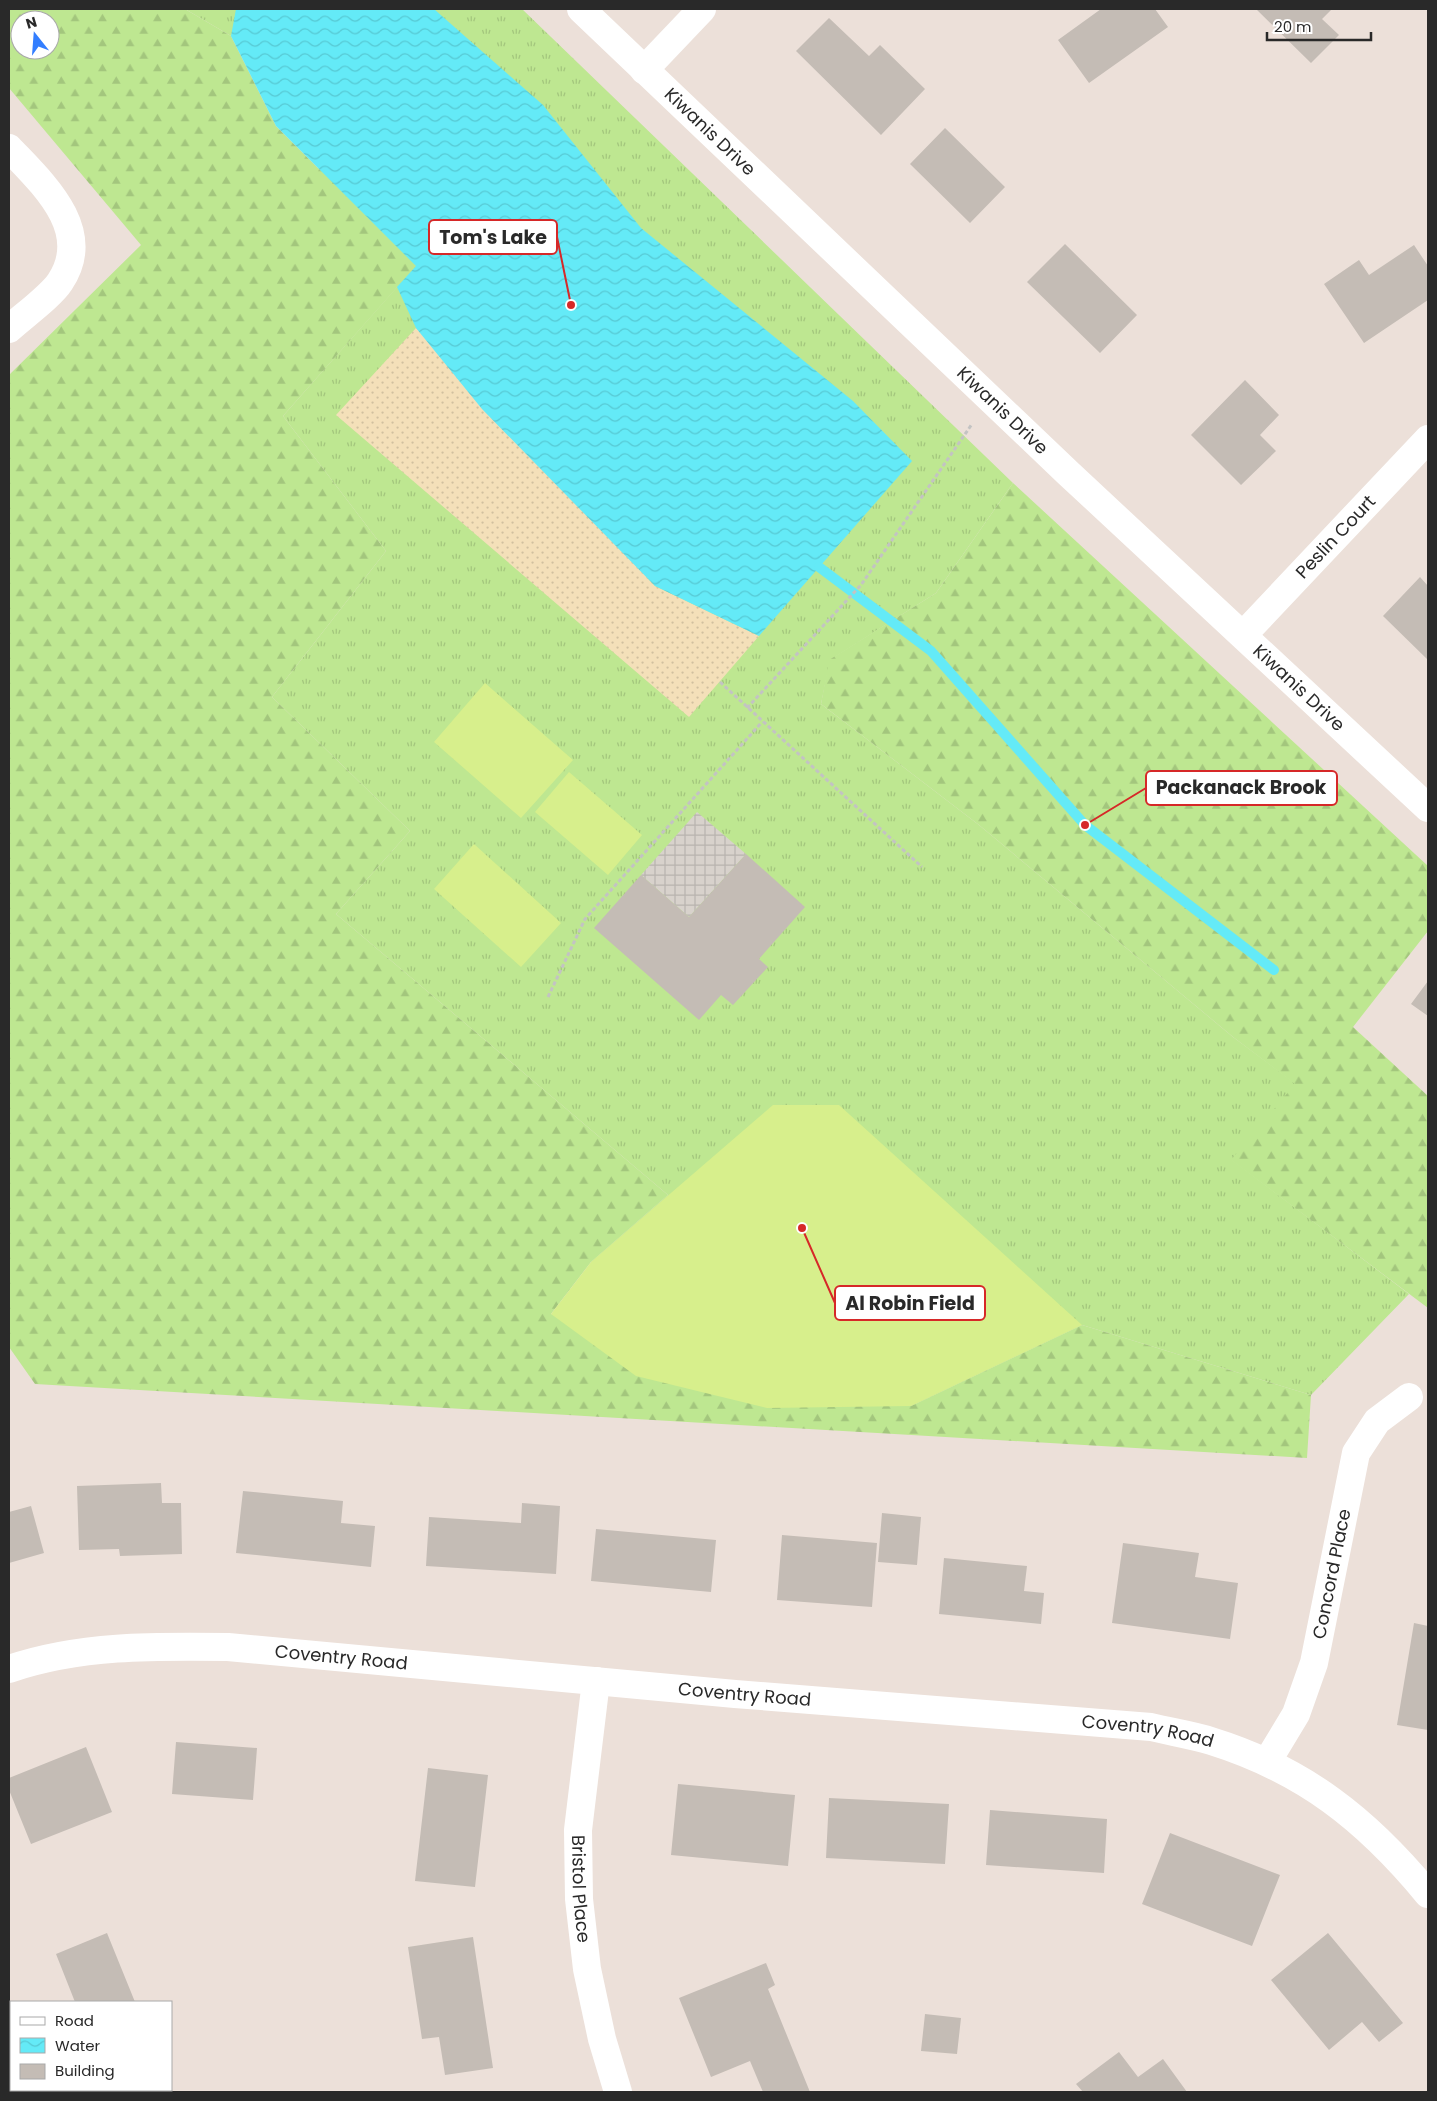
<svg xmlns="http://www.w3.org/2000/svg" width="1437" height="2101" font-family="Poppins,sans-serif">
<defs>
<pattern id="grass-tufts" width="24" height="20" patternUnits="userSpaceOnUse" patternTransform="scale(1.25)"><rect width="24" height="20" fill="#bee791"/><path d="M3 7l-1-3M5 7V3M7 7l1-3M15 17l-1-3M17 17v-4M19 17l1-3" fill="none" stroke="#a3c67d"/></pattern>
<pattern id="forest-firs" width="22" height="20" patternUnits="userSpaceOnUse" patternTransform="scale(1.25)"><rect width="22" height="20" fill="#bee791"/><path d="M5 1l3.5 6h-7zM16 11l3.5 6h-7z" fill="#a3c67d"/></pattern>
<pattern id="sand-dots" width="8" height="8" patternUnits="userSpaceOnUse" patternTransform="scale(1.25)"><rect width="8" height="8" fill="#f4e0b9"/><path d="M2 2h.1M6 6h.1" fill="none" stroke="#d1c09f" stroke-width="1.8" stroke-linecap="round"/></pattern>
<pattern id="plaza-grid" width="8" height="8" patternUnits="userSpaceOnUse" patternTransform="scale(1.25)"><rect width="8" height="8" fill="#d8d2cc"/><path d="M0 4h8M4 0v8" fill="none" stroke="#b9b4af"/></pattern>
<pattern id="water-waves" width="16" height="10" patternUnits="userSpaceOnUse" patternTransform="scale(1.25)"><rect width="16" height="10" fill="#64eaf7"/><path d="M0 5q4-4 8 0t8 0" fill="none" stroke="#57c9d4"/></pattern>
</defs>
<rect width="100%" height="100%" fill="#ece0d9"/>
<path fill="url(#grass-tufts)" d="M 185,9 L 522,9 L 1013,483 L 936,593 L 830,660 L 821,704 L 979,825 L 1233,1037 L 1296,1084 L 1232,1160 L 1409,1294 L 1311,1395 L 1082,1325 L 911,1406 L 591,1262 L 668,1195 L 336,914 L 410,831 L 272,697 L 386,551 L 283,416 L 397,287 L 231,36 Z"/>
<path fill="url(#forest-firs)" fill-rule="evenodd" d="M 9,9 L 185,9 L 231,36 L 276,126 L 416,266 L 283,416 L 386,551 L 272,697 L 410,831 L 336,914 L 668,1195 L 591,1262 L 551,1314 L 911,1406 L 1082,1325 L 1311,1395 L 1307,1458 L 35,1384 L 9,1347 L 9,375 L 141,245 L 9,88 ZM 20,20 L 50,20 L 50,50 L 20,50 Z
M 1013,483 L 1428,866 L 1428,931 L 1353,1027 L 1428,1096 L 1428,1308 L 1231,1160 L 1295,1084 L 1233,1037 L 979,825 L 821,704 L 829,660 L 936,593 Z"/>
<path fill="url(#sand-dots)" d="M 416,328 L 655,586 L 759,636 L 689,717 L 336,415 Z"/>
<path fill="#d7ef8c" d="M 485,683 L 573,760 L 521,818 L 434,742 Z
M 569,772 L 642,835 L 608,875 L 535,812 Z
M 474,844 L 561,923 L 521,967 L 434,889 Z
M 773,1105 L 839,1105 L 1082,1325 L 911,1406 L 767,1408 L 636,1376 L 551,1314 L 591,1262 Z"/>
<path fill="url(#plaza-grid)" d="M 697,812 L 746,854 L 689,917 L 641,875 Z"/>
<path fill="url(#water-waves)" d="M 236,9 L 434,9 L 543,105 L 641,228 L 853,401 L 912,461 L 759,636 L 655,586 L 482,409 L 416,328 L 397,287 L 416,266 L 276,126 L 231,36 Z"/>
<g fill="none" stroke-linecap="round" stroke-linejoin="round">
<path stroke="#64eaf7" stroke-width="10" d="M 819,567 L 931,651 L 1085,825 L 1274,970"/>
</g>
<path fill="#c4bcb5" d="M 1101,9 L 1155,9 L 1168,27 L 1089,83 L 1058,40 Z
M 1256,9 L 1332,9 L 1322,19 L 1339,35 L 1311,63 Z
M 829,18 L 869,56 L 880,45 L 925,89 L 881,135 L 796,51 Z
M 945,128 L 1005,187 L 970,223 L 910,164 Z
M 1065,244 L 1137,315 L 1100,353 L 1027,282 Z
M 1414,245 L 1428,266 L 1428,300 L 1364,343 L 1324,284 L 1359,260 L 1369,275 Z
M 1245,380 L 1279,415 L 1260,435 L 1276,451 L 1241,485 L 1191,435 Z
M 1420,577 L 1428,586 L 1428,660 L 1383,616 Z
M 746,854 L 805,907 L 759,959 L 768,967 L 733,1005 L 721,995 L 699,1020 L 594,928 L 641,875 L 689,917 Z
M 1428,981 L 1428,1016 L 1411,1004 Z
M 161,1483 L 162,1503 L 181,1503 L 182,1554 L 120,1556 L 119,1549 L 79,1550 L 77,1486 Z
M 243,1491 L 343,1501 L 341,1523 L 375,1526 L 371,1567 L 236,1553 Z
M 522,1503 L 560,1506 L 556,1574 L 426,1566 L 429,1517 L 521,1523 Z
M 31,1506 L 44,1553 L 9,1563 L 9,1512 Z
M 882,1513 L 921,1517 L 917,1565 L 878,1562 Z
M 596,1529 L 716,1540 L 711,1592 L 591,1581 Z
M 782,1535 L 877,1543 L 872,1607 L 777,1600 Z
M 1123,1543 L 1199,1553 L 1195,1577 L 1238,1583 L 1230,1639 L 1112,1623 Z
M 944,1558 L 1027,1566 L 1024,1591 L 1044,1593 L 1041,1624 L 939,1614 Z
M 1414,1623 L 1428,1626 L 1428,1730 L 1397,1725 Z
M 176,1742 L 257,1748 L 253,1800 L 172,1794 Z
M 86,1747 L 112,1812 L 31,1844 L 9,1790 L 9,1778 Z
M 428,1768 L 488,1775 L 475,1887 L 415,1881 Z
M 678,1784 L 795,1795 L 788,1866 L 671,1855 Z
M 829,1798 L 949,1804 L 945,1864 L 826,1858 Z
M 990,1810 L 1107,1819 L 1104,1873 L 986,1865 Z
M 1170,1833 L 1280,1875 L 1252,1946 L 1142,1904 Z
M 107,1933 L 135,2002 L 75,2002 L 56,1954 Z
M 1328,1933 L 1403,2023 L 1379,2042 L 1362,2022 L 1329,2050 L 1271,1980 Z
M 473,1937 L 493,2068 L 445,2075 L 439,2037 L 422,2039 L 408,1947 Z
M 766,1963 L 775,1985 L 768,1989 L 810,2092 L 763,2092 L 750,2061 L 711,2077 L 679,1998 Z
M 925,2014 L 961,2018 L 957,2054 L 921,2051 Z
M 1119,2052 L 1138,2077 L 1163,2059 L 1187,2092 L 1083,2092 L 1076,2084 Z
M 119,2090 L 172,2090 L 173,2092 L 113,2092 Z"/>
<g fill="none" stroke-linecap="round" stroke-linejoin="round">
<path stroke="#c3c3c3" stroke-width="3" stroke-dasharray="4 2.5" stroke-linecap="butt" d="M 720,682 L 922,867
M 747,708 L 861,585 L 972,424
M 548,997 L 585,919 L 762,722"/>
<g stroke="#fff" stroke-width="28">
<path id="s1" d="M 581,9 L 1068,473 L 1428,808"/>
<path d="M 644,70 L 702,9"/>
<path d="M 9,148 C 42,183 95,230 60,282 C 51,296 22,317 9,329"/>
<path id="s2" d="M 1243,635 L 1428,439"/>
<path id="s3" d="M 9,1669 C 79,1645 154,1646 228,1647 L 735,1694 L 1151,1727 C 1171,1732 1192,1735 1211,1741 C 1304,1770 1366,1819 1428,1894"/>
<path id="s4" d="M 596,1681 L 578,1830 L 579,1899 L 587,1969 L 602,2039 L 618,2092"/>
<path id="s5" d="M 1267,1762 L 1296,1714 L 1314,1663 L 1356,1453 L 1377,1421 L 1409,1397"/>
<path d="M 9,2067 L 11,2074"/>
</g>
</g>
<g text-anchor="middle" stroke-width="4" stroke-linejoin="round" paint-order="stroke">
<g font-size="18" fill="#292929" stroke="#fff">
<text dy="6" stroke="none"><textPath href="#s1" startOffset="178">Kiwanis Drive</textPath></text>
<text dy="6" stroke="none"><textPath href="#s1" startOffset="582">Kiwanis Drive</textPath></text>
<text dy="6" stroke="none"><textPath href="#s2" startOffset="135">Peslin Court</textPath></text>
<text dy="6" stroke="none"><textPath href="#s1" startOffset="988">Kiwanis Drive</textPath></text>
<text dy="6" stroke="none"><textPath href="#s5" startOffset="201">Concord Place</textPath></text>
<text dy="6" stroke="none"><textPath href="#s3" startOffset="335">Coventry Road</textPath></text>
<text dy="6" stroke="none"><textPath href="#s3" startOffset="740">Coventry Road</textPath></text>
<text dy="6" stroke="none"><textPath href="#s3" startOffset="1145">Coventry Road</textPath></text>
<text dy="6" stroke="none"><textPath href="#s4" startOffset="209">Bristol Place</textPath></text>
</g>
</g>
<path fill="none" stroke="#d62828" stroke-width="2" d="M571 305L557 237M1085 825L1146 788M802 1228L835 1303"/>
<g fill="#d62828" stroke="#fff" stroke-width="2">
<circle cx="571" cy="305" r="5"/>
<circle cx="1085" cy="825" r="5"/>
<circle cx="802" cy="1228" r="5"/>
</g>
<g fill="#fff" stroke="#d62828" stroke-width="2">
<rect x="429" y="220" width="128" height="34" rx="5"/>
<rect x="1146" y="771" width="191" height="34" rx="5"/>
<rect x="835" y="1286" width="150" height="34" rx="5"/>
</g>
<g font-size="19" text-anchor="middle" font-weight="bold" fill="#292929">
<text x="493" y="244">Tom's Lake</text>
<text x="1241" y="794">Packanack Brook</text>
<text x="910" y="1310">Al Robin Field</text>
</g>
<rect width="1437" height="2101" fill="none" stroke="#292929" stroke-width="20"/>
<rect x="10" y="2001" width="162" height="90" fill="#ffffff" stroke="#a9a9a9"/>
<rect x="20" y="2017" width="25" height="8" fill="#ffffff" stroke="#a9a9a9"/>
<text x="55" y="2026" font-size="15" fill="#292929">Road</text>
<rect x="20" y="2038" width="25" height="15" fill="url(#water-waves)" stroke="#a9a9a9"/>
<text x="55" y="2051" font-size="15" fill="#292929">Water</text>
<rect x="20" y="2064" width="25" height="15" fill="#c4bcb5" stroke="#a9a9a9"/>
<text x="55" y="2076" font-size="15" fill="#292929">Building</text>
<g transform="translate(35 35) rotate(343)"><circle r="24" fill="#ffffff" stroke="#a9a9a9"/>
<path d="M0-4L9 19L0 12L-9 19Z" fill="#337eff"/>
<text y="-8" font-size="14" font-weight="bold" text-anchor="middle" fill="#292929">N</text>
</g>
<path d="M1267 32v8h104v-8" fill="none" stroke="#292929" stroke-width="2.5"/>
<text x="1274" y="32" font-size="15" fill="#292929" stroke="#ffffff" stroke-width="4" paint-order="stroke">20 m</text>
</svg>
